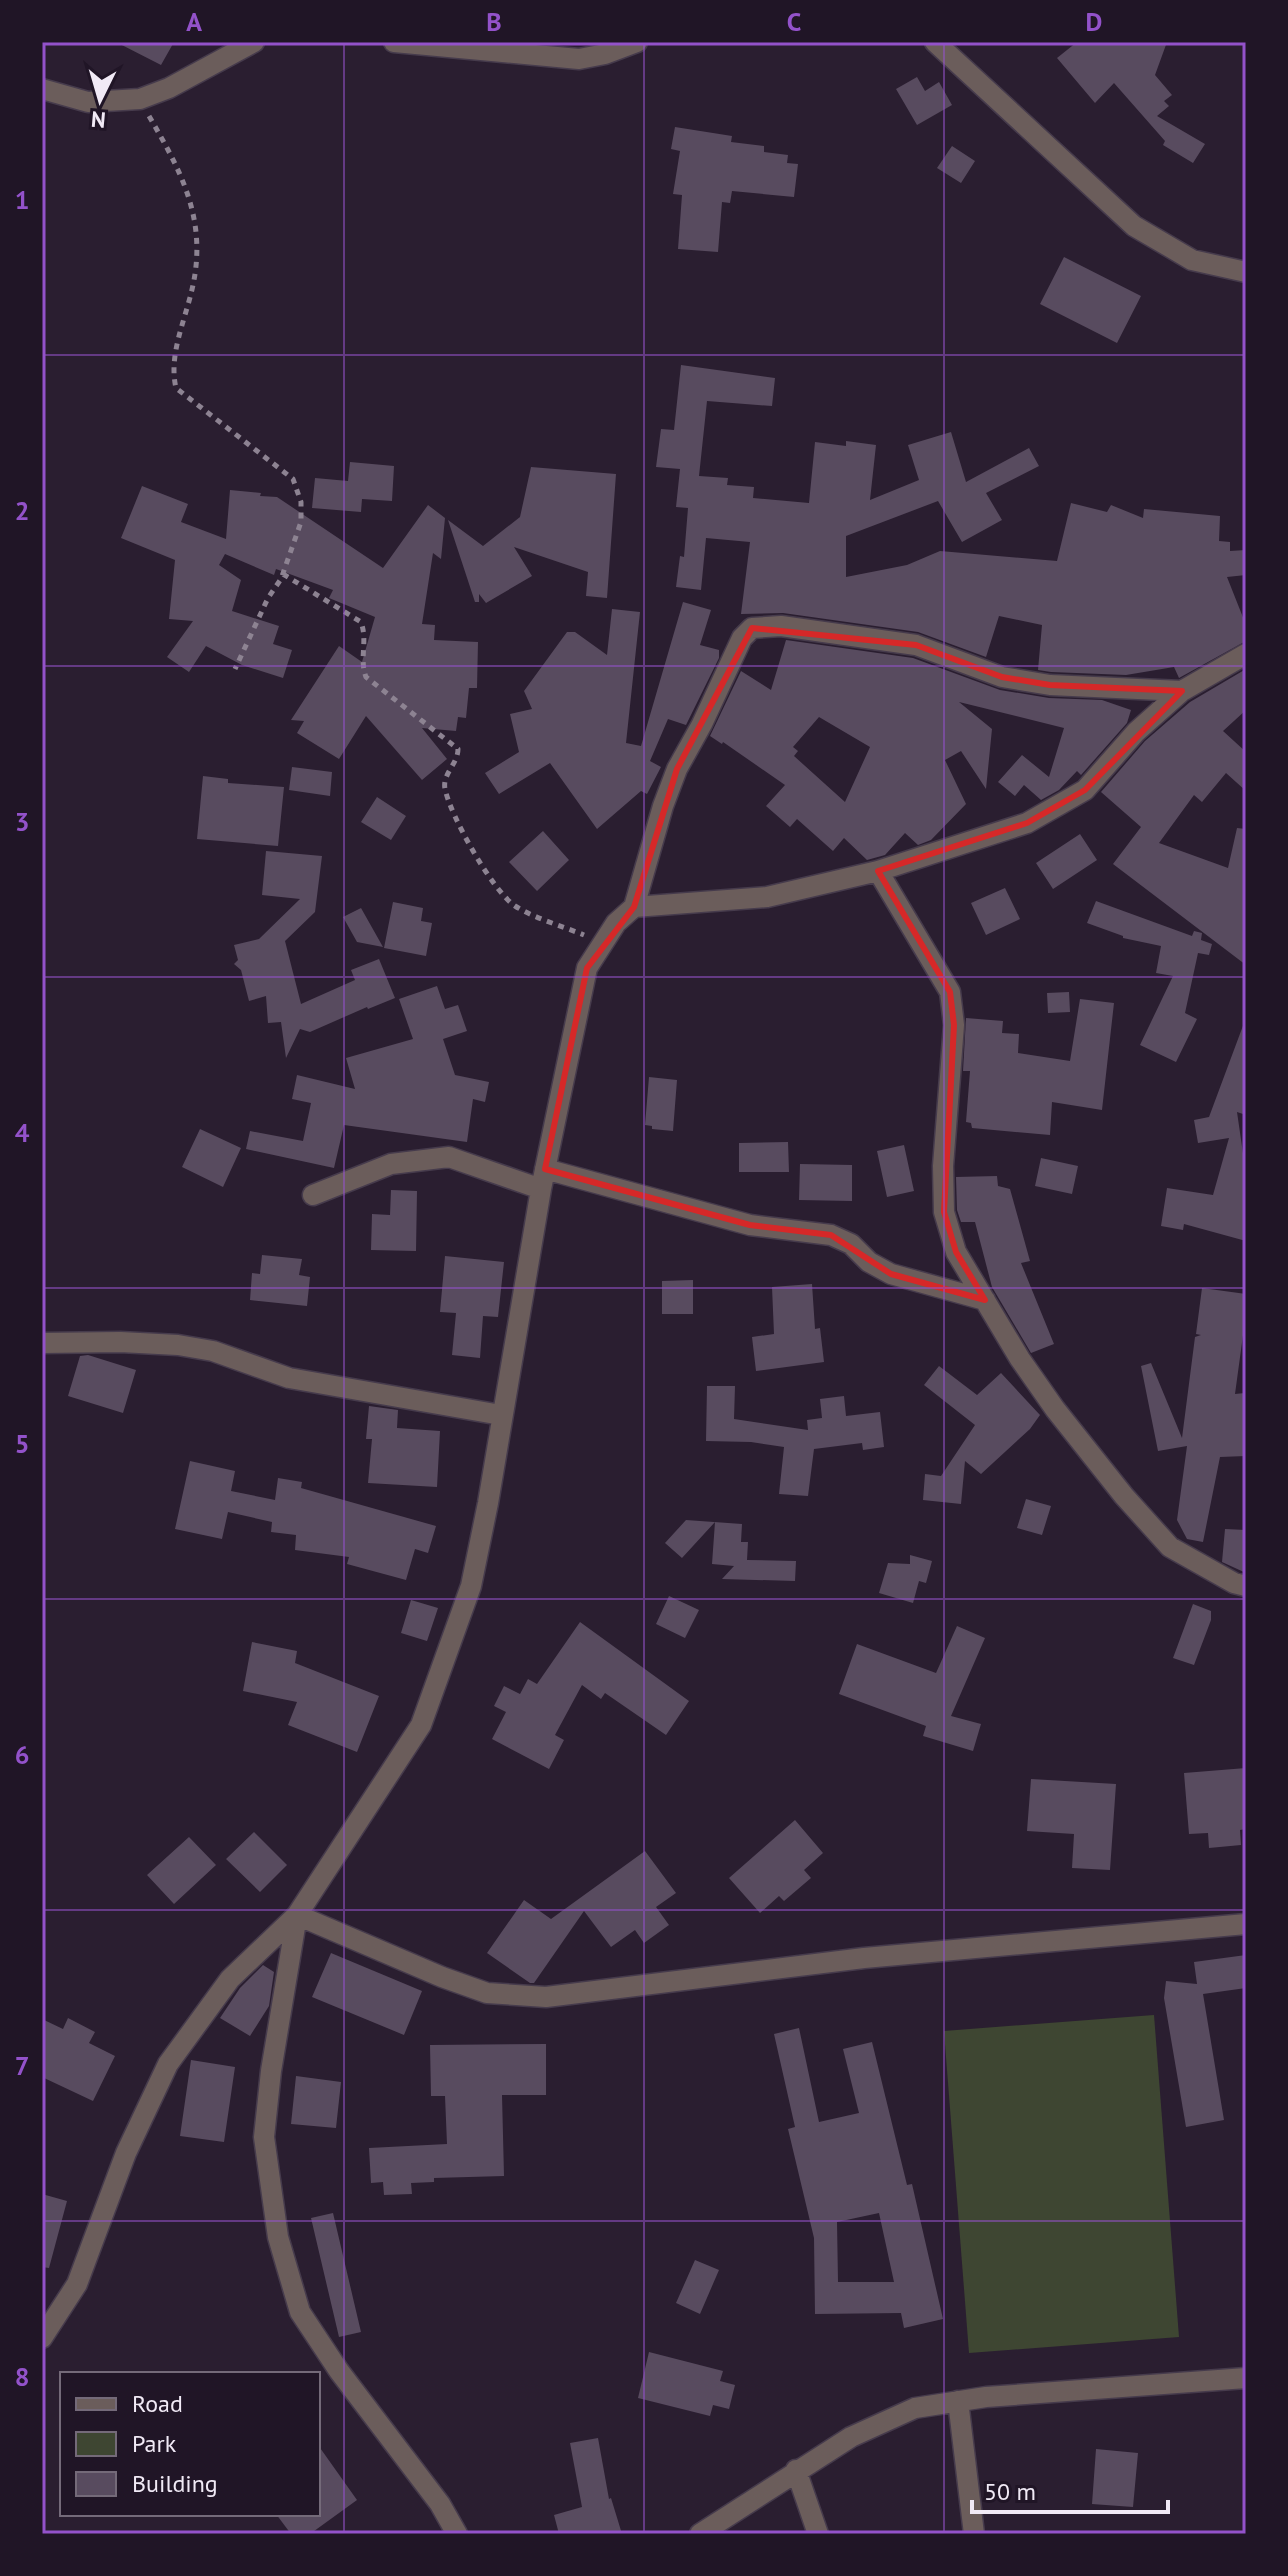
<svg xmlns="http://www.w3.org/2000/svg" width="1288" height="2576" font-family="'PT Sans',sans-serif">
<rect width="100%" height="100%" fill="#2a1e30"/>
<path fill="#3e4632" d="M 1154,2015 L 1179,2337 L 969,2353 L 944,2031 Z"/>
<path fill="#584b5f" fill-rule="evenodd" d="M 116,42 L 174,42 L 161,65 Z
M 1077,42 L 1167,42 L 1155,75 L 1172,95 L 1164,101 L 1169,106 L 1157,116 L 1205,144 L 1193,163 L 1163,145 L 1165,141 L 1114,83 L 1095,103 L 1057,58 Z
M 917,77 L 925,91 L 939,82 L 952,105 L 917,125 L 896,89 Z
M 675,127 L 732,136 L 731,142 L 764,146 L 764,152 L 788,155 L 787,163 L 798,164 L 794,197 L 732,191 L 730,203 L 722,202 L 718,252 L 678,249 L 682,195 L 673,194 L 680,151 L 671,149 Z
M 952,146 L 975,161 L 961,183 L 937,168 Z
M 1064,257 L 1141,296 L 1117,343 L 1040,304 Z
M 681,365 L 775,378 L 772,406 L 707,401 L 699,476 L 728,478 L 727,485 L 754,487 L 753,498 L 809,503 L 815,442 L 846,446 L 846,441 L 876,445 L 870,500 L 919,480 L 908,445 L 951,432 L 966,482 L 1029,448 L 1039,466 L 986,493 L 1002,520 L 962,542 L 938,501 L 846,536 L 846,577 L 907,565 L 940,551 L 1057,561 L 1071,503 L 1107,512 L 1111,505 L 1143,518 L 1144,509 L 1220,516 L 1219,541 L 1230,542 L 1230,551 L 1246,550 L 1246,575 L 1227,577 L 1246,625 L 1246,641 L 1179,678 L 1174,667 L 1126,675 L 1051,672 L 1038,670 L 1042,625 L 999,616 L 986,657 L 918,632 L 783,613 L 741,614 L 750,542 L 706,538 L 701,590 L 676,587 L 680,556 L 684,557 L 688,508 L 676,507 L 680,469 L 656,467 L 661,429 L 674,430 Z
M 350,462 L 394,466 L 392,501 L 362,499 L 361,512 L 312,508 L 315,478 L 348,481 Z
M 531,467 L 616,474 L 607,598 L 586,596 L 588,572 L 514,547 L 532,576 L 486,603 L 479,594 L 479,602 L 475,602 L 448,520 L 483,546 L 520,517 Z
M 142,486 L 188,504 L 181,522 L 226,539 L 230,490 L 261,493 L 260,496 L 277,497 L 383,568 L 428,505 L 445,518 L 441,559 L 433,553 L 422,624 L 435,625 L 434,640 L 478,642 L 477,688 L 469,688 L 466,718 L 458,717 L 456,731 L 422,728 L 447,759 L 422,780 L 366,716 L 339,759 L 297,733 L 304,721 L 291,720 L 339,646 L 362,662 L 375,617 L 329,598 L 333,590 L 276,569 L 274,575 L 225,554 L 219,565 L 241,580 L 232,611 L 279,626 L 273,644 L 292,650 L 283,678 L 242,665 L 206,646 L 189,672 L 167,657 L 193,621 L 169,619 L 175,560 L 121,538 Z
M 683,602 L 711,610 L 700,645 L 719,650 L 719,658 L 686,725 L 668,719 L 650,761 L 661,767 L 647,794 L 641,791 L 597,829 L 550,763 L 499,794 L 485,773 L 519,752 L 510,714 L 532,709 L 524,691 L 567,632 L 575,632 L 607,655 L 612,609 L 640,612 L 626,743 L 641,746 Z
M 786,640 L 913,658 L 1000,690 L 1049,698 L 1102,700 L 1131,710 L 1127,723 L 1081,775 L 1077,771 L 1059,790 L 1041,800 L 1024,785 L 1015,796 L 998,782 L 1022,755 L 1049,777 L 1064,728 L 959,702 L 992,729 L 986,789 L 961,751 L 945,760 L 966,804 L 931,840 L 918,845 L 905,833 L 885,855 L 867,860 L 844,838 L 833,851 L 797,819 L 790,827 L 766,806 L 785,785 L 723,742 L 722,744 L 710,736 L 741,671 L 771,690 ZM 819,717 L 870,747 L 845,802 L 794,756 L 798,751 L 793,747 Z
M 1246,669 L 1246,710 L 1223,731 L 1246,752 L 1246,791 L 1226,773 L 1202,802 L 1194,795 L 1159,843 L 1228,868 L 1237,828 L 1246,829 L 1246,965 L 1113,864 L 1141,827 L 1101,792 L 1145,741 L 1190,702 Z
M 292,767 L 332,772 L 330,796 L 289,790 Z
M 203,776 L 228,779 L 228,783 L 284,787 L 278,846 L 197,839 Z
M 377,797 L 406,816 L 391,840 L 361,822 Z
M 543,831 L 569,860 L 537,891 L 509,862 Z
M 1080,834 L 1097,860 L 1053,889 L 1036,863 Z
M 266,851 L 322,856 L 315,912 L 285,941 L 301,1004 L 355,980 L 351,970 L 379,959 L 395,998 L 368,1009 L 367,1007 L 310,1032 L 300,1029 L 286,1058 L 281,1022 L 268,1023 L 266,996 L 249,1001 L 241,970 L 234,964 L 238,960 L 234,945 L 259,939 L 300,899 L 262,895 Z
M 1005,888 L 1020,919 L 986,935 L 971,903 Z
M 1096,901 L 1192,936 L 1194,931 L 1202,933 L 1201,940 L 1212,944 L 1209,955 L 1198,953 L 1185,1013 L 1197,1019 L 1176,1062 L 1140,1045 L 1173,976 L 1156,973 L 1161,946 L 1123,938 L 1123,936 L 1087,923 Z
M 393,902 L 423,908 L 421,921 L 432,923 L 426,956 L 384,948 Z
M 361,908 L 383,947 L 357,942 L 343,917 Z
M 437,986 L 445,1009 L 458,1005 L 467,1031 L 443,1039 L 455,1075 L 489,1082 L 485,1102 L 473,1099 L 467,1142 L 344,1125 L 334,1168 L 246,1149 L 250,1131 L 303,1141 L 311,1103 L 292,1099 L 297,1075 L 355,1089 L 346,1058 L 413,1039 L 399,999 Z
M 1069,992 L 1070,1012 L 1048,1013 L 1047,993 Z
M 1080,999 L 1114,1003 L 1102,1110 L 1052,1102 L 1050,1135 L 972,1128 L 971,1123 L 966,1122 L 970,1071 L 963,1071 L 966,1018 L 1003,1021 L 1002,1033 L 1019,1034 L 1018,1053 L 1070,1061 Z
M 1244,1023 L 1246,1023 L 1246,1115 L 1237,1112 L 1246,1174 L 1246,1241 L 1184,1224 L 1183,1230 L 1161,1226 L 1167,1188 L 1213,1195 L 1229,1138 L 1198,1143 L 1194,1120 L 1209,1117 Z
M 649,1077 L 677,1080 L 673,1131 L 652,1129 L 652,1126 L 645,1125 Z
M 200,1129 L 241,1148 L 223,1187 L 182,1167 Z
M 788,1142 L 789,1172 L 739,1172 L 739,1143 Z
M 904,1145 L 914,1191 L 887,1197 L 877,1151 Z
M 1041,1158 L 1078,1166 L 1072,1194 L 1035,1186 Z
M 800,1164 L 852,1165 L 852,1201 L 799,1200 Z
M 997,1176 L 998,1186 L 1010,1189 L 1030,1261 L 1021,1263 L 1054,1344 L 1031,1353 L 992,1287 L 975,1222 L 961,1222 L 957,1210 L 956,1177 Z
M 391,1190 L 417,1191 L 416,1251 L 371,1250 L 372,1214 L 390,1215 Z
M 262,1255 L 302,1259 L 299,1275 L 310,1277 L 307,1306 L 250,1300 L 252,1273 L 260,1274 Z
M 445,1256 L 504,1262 L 498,1317 L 483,1316 L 480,1358 L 452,1355 L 456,1313 L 440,1312 Z
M 693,1280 L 693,1314 L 662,1314 L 662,1281 Z
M 812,1284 L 815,1329 L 820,1328 L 824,1362 L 756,1371 L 752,1337 L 774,1334 L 772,1287 Z
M 1202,1288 L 1246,1294 L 1246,1313 L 1235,1394 L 1245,1393 L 1246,1456 L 1220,1457 L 1203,1542 L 1187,1539 L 1177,1520 L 1187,1446 L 1158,1451 L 1141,1366 L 1151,1363 L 1182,1438 L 1195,1337 L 1201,1335 L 1196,1334 Z
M 88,1355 L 136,1370 L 123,1413 L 68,1396 L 80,1356 Z
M 939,1366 L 977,1395 L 1001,1373 L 1040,1415 L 1030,1429 L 981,1474 L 965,1461 L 961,1504 L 923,1500 L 925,1474 L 941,1476 L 975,1425 L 924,1385 Z
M 707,1386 L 735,1386 L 734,1419 L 808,1430 L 807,1420 L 822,1418 L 820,1399 L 844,1396 L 846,1416 L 880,1412 L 884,1447 L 863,1450 L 862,1443 L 814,1449 L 808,1496 L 779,1494 L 784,1447 L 751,1442 L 706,1441 Z
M 369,1406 L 398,1410 L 397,1428 L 440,1431 L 437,1487 L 368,1483 L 372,1439 L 366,1439 Z
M 190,1461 L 235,1471 L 231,1491 L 275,1500 L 278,1478 L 302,1482 L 301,1488 L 436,1526 L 428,1553 L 415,1549 L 406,1580 L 347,1564 L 349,1557 L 295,1550 L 296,1535 L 271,1532 L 272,1522 L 228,1512 L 222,1539 L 175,1529 Z
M 1026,1499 L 1051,1506 L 1042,1535 L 1017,1528 Z
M 686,1520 L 742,1524 L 741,1542 L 748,1542 L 747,1560 L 796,1561 L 795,1581 L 722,1579 L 734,1566 L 712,1564 L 715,1522 L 682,1558 L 665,1543 Z
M 1225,1529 L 1246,1530 L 1246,1573 L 1222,1562 Z
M 910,1555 L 932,1561 L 926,1583 L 919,1581 L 913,1603 L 879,1593 L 888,1563 L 910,1564 Z
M 669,1596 L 699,1610 L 685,1638 L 656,1624 Z
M 411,1600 L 438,1608 L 427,1641 L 401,1633 Z
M 1193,1604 L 1211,1611 L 1211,1620 L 1194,1665 L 1173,1658 Z
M 580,1622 L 689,1701 L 666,1735 L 605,1693 L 601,1699 L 582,1685 L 555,1735 L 564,1740 L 549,1769 L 492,1739 L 506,1712 L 494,1706 L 504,1686 L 520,1694 L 528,1679 L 537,1684 Z
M 957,1626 L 985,1638 L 951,1716 L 981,1724 L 973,1751 L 923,1736 L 926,1726 L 839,1694 L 857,1644 L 936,1673 Z
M 252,1642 L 297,1651 L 295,1663 L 379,1696 L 357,1752 L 288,1725 L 297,1702 L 243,1691 Z
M 1246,1768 L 1246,1829 L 1240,1830 L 1241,1845 L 1209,1848 L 1208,1833 L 1189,1834 L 1184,1773 Z
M 1031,1779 L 1116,1784 L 1110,1870 L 1072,1868 L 1074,1834 L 1027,1831 Z
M 795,1820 L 823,1853 L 804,1870 L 811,1878 L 784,1901 L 779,1896 L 760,1913 L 729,1878 Z
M 254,1832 L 287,1865 L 260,1892 L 226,1859 Z
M 189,1837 L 216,1865 L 174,1904 L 147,1875 Z
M 645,1851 L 676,1893 L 656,1907 L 669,1925 L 644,1943 L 635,1930 L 611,1947 L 584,1911 L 534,1983 L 530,1983 L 487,1953 L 524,1900 L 551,1919 Z
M 331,1953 L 422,1991 L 404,2035 L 312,1997 Z
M 1246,1955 L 1246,1988 L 1203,1994 L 1224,2120 L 1186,2127 L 1164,1998 L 1166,1981 L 1197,1984 L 1194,1962 Z
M 263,1965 L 274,1972 L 269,2006 L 250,2036 L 220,2018 L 240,1988 Z
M 68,2018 L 95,2032 L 89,2043 L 115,2056 L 93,2101 L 42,2077 L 42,2019 L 63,2029 Z
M 799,2028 L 819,2122 L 859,2113 L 843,2049 L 872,2042 L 907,2185 L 912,2184 L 943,2319 L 904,2328 L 901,2313 L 815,2314 L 814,2238 L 788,2129 L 795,2127 L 774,2034 ZM 879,2213 L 894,2282 L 838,2282 L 837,2222 Z
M 546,2044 L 546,2095 L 502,2095 L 504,2176 L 434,2178 L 434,2182 L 411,2183 L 412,2194 L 384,2195 L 383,2182 L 371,2183 L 369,2148 L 447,2144 L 445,2096 L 431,2096 L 430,2045 Z
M 191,2060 L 235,2067 L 224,2142 L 180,2136 Z
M 296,2076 L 341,2082 L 336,2128 L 291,2124 Z
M 42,2194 L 67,2201 L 49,2268 L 42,2267 Z
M 333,2213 L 361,2332 L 339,2337 L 311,2218 Z
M 695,2260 L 719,2270 L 700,2314 L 676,2303 Z
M 649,2352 L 723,2371 L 720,2381 L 735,2385 L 729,2409 L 713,2405 L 710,2416 L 638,2398 Z
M 598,2438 L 609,2499 L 611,2498 L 622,2534 L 559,2534 L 554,2515 L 582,2507 L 570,2443 Z
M 318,2445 L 357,2500 L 310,2534 L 291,2534 L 276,2514 L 318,2514 Z
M 1096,2449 L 1138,2453 L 1133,2507 L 1092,2504 Z"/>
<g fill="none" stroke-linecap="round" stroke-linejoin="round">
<g stroke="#463b4c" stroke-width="23">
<path id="minor" d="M 394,42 L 579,59 L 605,54 L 637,42
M 935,42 L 1134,226 L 1192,260 L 1246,272
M 42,89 L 88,102 L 140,99 L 169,88 L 254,42
M 878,871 L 950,992 L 954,1025 L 943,1166 L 944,1212 L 956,1252 L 1020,1359 L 1055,1409 L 1124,1496 L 1170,1547 L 1234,1583 L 1246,1586
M 634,907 L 663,806 L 677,769 L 702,724 L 742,638 L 752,628 L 781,626 L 916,645 L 1002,677 L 1050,685 L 1182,691
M 545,1169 L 750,1225 L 831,1235 L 851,1244 L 869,1262 L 891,1274 L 985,1300
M 313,1195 L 391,1164 L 449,1157 L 541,1189
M 42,1343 L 120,1342 L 178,1345 L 213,1351 L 289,1378 L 501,1415
M 42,2338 L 77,2284 L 126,2153 L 168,2064 L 230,1979 L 297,1915 L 421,1725 L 471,1586 L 488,1503 L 541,1189 L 587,968 L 616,923 L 634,907 L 767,897 L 878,871 L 1027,823 L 1085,790 L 1136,732 L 1182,691 L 1246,654
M 958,2401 L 974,2534
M 796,2470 L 818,2534
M 457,2534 L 440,2504 L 339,2371 L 300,2312 L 278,2237 L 264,2137 L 271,2071 L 297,1915 L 442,1977 L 487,1993 L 546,1997 L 864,1958 L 1246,1924
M 700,2534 L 851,2437 L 915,2408 L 986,2397 L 1246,2378"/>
</g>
<path stroke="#8d8392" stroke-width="5" stroke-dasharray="6 6" stroke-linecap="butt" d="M 149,116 C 181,171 207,219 193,285 C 186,319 168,354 176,388 L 293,479 L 301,502 L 301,522 L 281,579 L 268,598 L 235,669
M 283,574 L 361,622 C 368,641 359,659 366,677 L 458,749 C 458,764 442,774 445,789 C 451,817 492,890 515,906 C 536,919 562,926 584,935"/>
<use href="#minor" stroke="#6b5d5b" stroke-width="20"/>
</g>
<path fill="none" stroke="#d62828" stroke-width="6" stroke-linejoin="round" d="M 752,628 L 916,645 L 1002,677 L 1050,685 L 1182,691 L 1085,790 L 1027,823 L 878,871 L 950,992 L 954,1025 L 944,1212 L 956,1252 L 985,1300 L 891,1274 L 831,1235 L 750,1225 L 545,1169 L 587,968 L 634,907 L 677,769 Z"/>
<path fill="none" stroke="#9352ca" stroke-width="2" stroke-opacity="0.55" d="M 344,42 L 344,2534M 644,42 L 644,2534M 944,42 L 944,2534M 42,355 L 1246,355M 42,666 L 1246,666M 42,977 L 1246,977M 42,1288 L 1246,1288M 42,1599 L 1246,1599M 42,1910 L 1246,1910M 42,2221 L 1246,2221"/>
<rect width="1288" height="2576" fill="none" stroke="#201526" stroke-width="88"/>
<rect x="60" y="2372" width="260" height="144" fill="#201526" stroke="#746a79" stroke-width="2"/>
<rect x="76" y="2398" width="40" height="12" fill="#6b5d5b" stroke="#746a79" stroke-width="2"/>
<text x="132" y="2412" font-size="24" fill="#f1eaf6">Road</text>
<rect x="76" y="2432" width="40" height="24" fill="#3e4632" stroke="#746a79" stroke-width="2"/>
<text x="132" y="2452" font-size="24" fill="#f1eaf6">Park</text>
<rect x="76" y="2472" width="40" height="24" fill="#584b5f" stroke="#746a79" stroke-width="2"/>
<text x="132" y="2492" font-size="24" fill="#f1eaf6">Building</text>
<g transform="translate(100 100) rotate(185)" stroke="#201526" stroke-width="6" paint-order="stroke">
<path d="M0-6L14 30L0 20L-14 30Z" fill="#f1eaf6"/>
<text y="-12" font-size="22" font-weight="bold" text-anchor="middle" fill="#f1eaf6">N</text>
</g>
<path d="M972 2500v12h196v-12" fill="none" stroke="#f1eaf6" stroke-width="4"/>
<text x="984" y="2500" font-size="24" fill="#f1eaf6" stroke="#201526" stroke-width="6" paint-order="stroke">50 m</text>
<rect x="44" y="44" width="1200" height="2488" fill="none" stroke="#9352ca" stroke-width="3"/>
<g font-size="26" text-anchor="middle" font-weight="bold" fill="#9352ca">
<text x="194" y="31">A</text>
<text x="494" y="31">B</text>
<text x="794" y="31">C</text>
<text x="1094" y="31">D</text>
<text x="22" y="209">1</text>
<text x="22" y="520">2</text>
<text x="22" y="831">3</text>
<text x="22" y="1142">4</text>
<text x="22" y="1453">5</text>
<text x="22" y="1764">6</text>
<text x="22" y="2075">7</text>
<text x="22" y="2386">8</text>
</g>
</svg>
